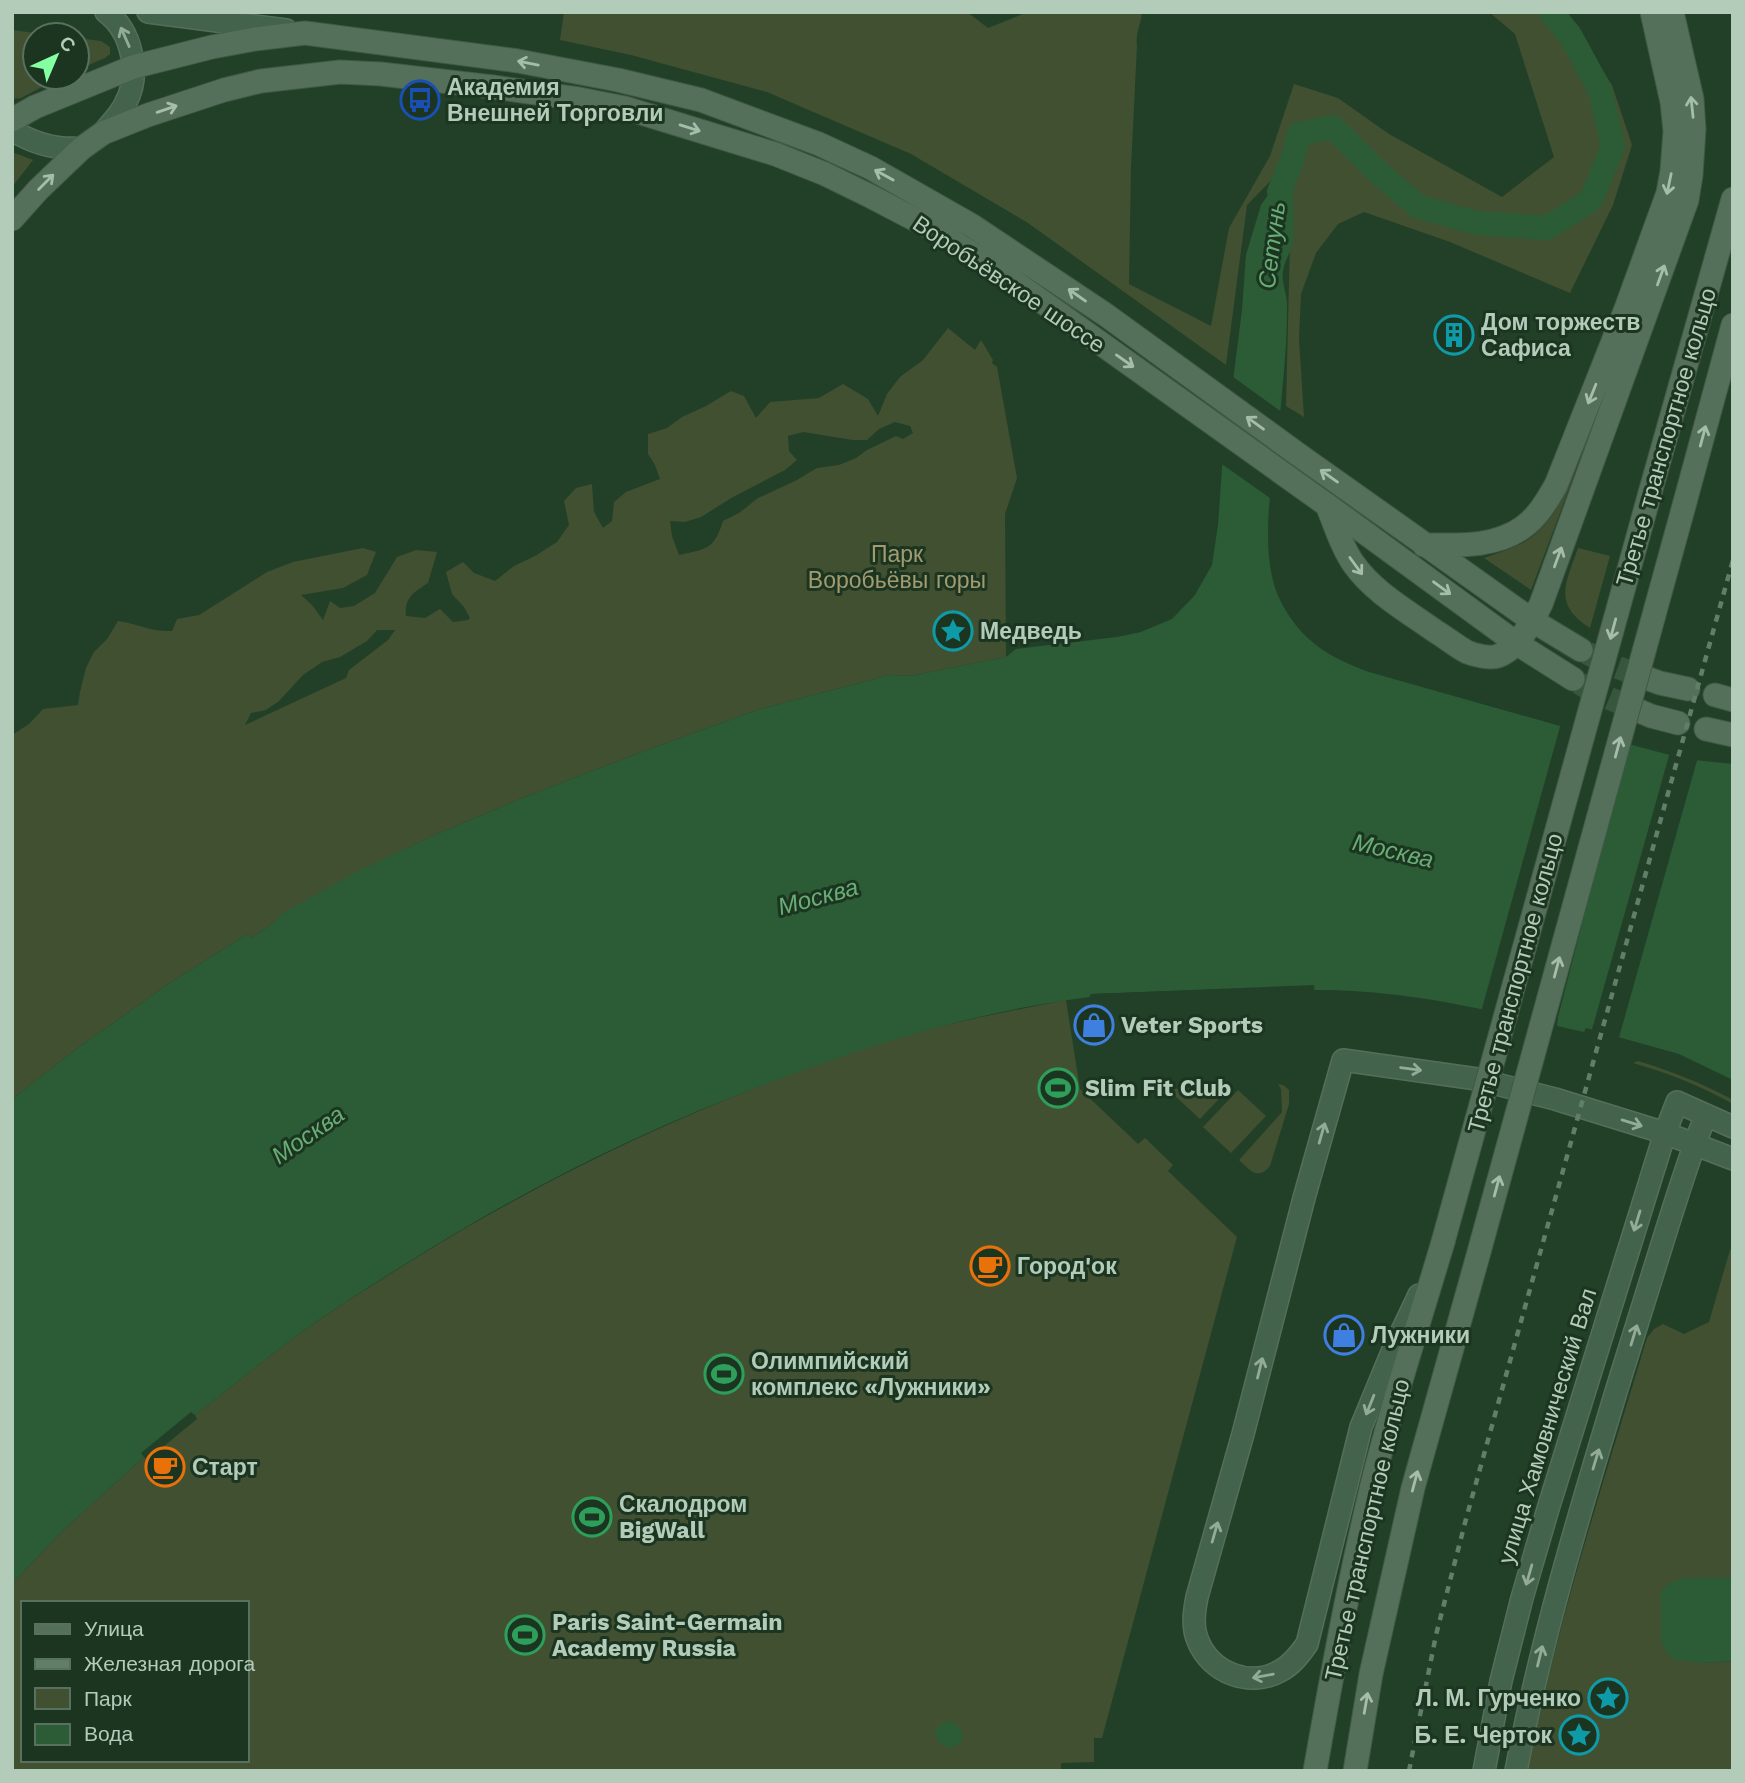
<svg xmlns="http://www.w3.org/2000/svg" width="1745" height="1783" font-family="'Work Sans',sans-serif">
<rect width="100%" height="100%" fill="#224028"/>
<path fill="#415030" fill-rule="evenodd" d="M 564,12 L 967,12 L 988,28 L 1028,12 L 1142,12 C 1141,25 1135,33 1137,45 L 1131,167 L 1129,284 L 1211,326 L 1229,228 L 1270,156 L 1294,84 L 1338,98 L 1389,134 L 1502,197 L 1554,157 L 1515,34 L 1489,12 L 1564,12 L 1612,85 L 1632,145 L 1613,205 L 1570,293 L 1450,242 L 1364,212 L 1338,224 L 1316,253 L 1301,294 L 1299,339 L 1304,417 L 1286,406 L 1292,159 L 1247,205 L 1226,365 L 1028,223 L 911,154 L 767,92 L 631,55 L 560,40 Z
M 12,30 L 51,35 L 35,35 L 35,77 L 61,77 L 21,98 L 13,99 Z
M 77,38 L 101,41 L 110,47 L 110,54 L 105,58 L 77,70 Z
M 12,152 L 33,160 L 12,187 Z
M 948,328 L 975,350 L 981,340 L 993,360 L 992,363 L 997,367 L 1017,478 L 1005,514 L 1006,657 L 910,676 L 890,675 L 760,709 L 639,753 L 520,799 L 437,834 L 354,874 L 281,915 L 275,922 L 251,938 L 247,934 L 170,983 L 79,1047 L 12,1099 L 12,735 L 29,724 L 43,709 L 78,705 L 80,692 L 86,668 L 94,652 L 107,639 L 118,621 C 139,624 151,632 172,631 L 177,619 L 199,615 L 267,572 L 293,562 L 363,548 L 376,552 L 367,575 L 343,588 L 301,595 L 312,605 L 323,620 L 330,601 L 340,608 L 354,606 L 375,593 L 397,557 L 416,550 L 437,552 L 428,583 C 414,592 404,598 406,616 L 425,618 L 440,609 L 453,622 L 468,620 L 470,618 L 464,607 L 452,594 L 446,572 L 463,562 L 474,573 L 495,581 L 514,566 L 535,556 L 557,542 L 569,525 L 564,501 L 576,488 L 592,484 L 594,512 L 603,528 L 612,521 L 614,502 L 626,492 L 660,479 L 655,465 L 648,454 L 648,434 L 667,428 L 682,417 L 706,406 L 731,391 L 744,396 L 756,418 L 770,402 L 819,398 L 843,384 L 868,399 L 878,416 L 887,394 L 900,377 L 923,360 ZM 895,422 L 910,426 L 913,433 L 903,439 L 896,436 L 867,450 L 856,458 L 839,465 L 817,468 L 797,480 L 758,498 L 739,513 L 723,521 C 714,550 706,549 679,555 L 672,536 L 670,521 L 685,522 L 701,517 L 733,497 L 785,470 L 797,460 L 789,451 L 788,436 L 803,432 L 853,440 L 867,440 L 879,429 ZM 377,630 L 395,630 L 388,640 L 349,670 L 346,678 L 245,725 L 251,713 L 266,710 L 279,701 L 303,675 L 322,662 L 340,657 L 367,641 Z
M 1584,449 L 1531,590 L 1484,558 C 1498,553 1513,548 1526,541 C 1557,522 1570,480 1584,449 Z
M 1578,548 L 1610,556 L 1590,628 C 1552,604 1566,583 1578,548 Z
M 1066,1000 L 1080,1089 L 1138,1144 L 1145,1138 L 1173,1165 L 1168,1171 L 1237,1237 L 1102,1738 L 1094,1738 L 1094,1762 L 1061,1763 L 1061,1771 L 12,1771 L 12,1584 L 61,1532 L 144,1457 L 147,1460 L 197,1419 L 195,1415 C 230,1388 264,1360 299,1334 C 338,1306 379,1281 419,1256 C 533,1186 651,1128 775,1080 C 817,1065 858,1049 900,1037 C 955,1021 1011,1011 1066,1000 ZM 23,1603 L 247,1603 L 247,1760 L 23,1760 Z
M 1638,1061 C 1671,1071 1702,1083 1733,1100 L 1733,1104 C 1701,1086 1668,1073 1633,1063 Z
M 1278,1084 L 1283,1085 L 1289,1090 L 1289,1104 L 1270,1166 C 1257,1181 1250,1170 1239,1160 L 1282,1112 L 1281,1089 Z
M 1232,1085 L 1200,1119 L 1174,1095 L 1171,1089 Z
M 1238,1090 L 1266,1116 L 1231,1153 L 1203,1127 Z
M 1733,1247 L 1733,1578 L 1685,1578 L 1702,1663 L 1733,1661 L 1733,1771 L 1528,1771 C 1556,1624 1604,1482 1647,1338 L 1654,1329 L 1663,1324 L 1684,1334 L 1709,1322 L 1730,1250 Z"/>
<path fill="#2b5c35" d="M 1292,161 C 1292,187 1295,215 1293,241 C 1292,251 1284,261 1283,271 C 1281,283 1288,296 1287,308 C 1287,340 1284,373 1281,404 C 1276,459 1255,550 1280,600 C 1300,640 1328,657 1369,672 L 1560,726 L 1685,759 L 1733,764 L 1733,1080 L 1679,1054 L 1586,1028 L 1584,1032 L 1557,1026 L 1558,1018 L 1493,1004 L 1490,1011 C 1437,999 1369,989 1314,990 L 1314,986 L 1091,994 L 1090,997 C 979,1011 873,1043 769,1083 C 648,1128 533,1185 423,1253 C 381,1279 339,1305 299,1334 C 264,1360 230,1388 195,1415 L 191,1412 L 141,1453 L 144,1457 L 61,1532 L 12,1584 L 12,1099 L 79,1047 L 170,983 L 247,934 L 251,938 L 275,922 L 280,915 L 354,873 L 437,834 L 520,799 L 639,753 L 760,709 L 890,675 L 910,676 L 1006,657 L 1016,649 L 1117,637 L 1141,632 L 1172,619 L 1195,595 L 1212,565 L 1218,525 L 1222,468 L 1242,310 L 1246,255 L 1261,205 Z
M 1685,1578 L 1733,1578 L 1733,1661 L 1702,1663 L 1673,1659 L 1665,1650 L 1661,1641 L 1661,1591 C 1668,1583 1675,1580 1685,1578 Z
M 946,1721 C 954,1720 961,1727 963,1735 L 961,1741 L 953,1748 C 944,1749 937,1742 935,1734 L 937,1728 Z"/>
<path fill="#224028" d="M 1229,374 L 1283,413 L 1274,501 L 1219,462 Z
M 1561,723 L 1629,741 L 1555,1029 L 1555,1021 L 1495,1008 L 1491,1014 L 1481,1012 Z
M 1670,752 L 1698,757 L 1618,1041 L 1591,1033 Z
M 1314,985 L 1315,994 L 1312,992 L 1311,989 L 1094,997 L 1092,1001 L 1090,997 L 1091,994 Z"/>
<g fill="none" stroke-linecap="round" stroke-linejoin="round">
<path stroke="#2b5c35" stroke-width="24" d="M 1279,192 L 1292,161 L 1299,134 L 1333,127 L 1379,173 L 1419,207 L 1477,223 L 1547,228 L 1591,200 L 1613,146 L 1600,90 L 1570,35 L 1551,12"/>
<path stroke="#38553e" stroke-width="23" stroke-dasharray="23 11" stroke-linecap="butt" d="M 1587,653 L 1606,663 L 1646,678
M 1579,683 L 1594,692 L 1637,710"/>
<g stroke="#556e5a" stroke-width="24">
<path id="secondary" d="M 148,12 L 286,30
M 12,130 C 34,144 56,150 82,148
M 103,133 C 111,123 121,114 126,102 C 141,74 132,31 106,12
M 1419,1295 L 1392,1352 L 1361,1427 L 1307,1644 C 1300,1654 1292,1665 1280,1671 C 1250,1688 1211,1673 1198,1641 C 1192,1627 1194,1612 1197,1597 L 1243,1434 L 1304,1198 L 1343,1060 L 1477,1079 L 1555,1099 L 1665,1133 L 1733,1159
M 1484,1771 L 1501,1681 L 1522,1598 L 1548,1509 L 1665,1133 L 1677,1102 L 1733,1127
M 1516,1771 C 1541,1639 1580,1511 1619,1382 C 1635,1330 1652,1277 1668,1225 C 1680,1188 1691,1151 1706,1115"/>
</g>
<g stroke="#405946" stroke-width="25">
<path id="primary" d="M 12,120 L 35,107 L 133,67 L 212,47 L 255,39 L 305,33 L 518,61 L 618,80 L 701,100 L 819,144 L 871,168 L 971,225 L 1106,315 L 1299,455 L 1533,621 L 1581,650
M 12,219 L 38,190 L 63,166 L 82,148 L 103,133 L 148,115 L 224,90 L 261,81 L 340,72 L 381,74 L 493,87 L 579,99 L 625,108 L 775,154 L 825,174 L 870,196 L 935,230 L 998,270 L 1327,505 L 1516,643 L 1573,679
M 1650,493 L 1733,199
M 1685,502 L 1733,325
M 1327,505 C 1335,524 1341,546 1353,563 C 1373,592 1407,611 1435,631 C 1445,637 1456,646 1467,652 C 1474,655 1490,659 1498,656 C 1518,649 1532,622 1541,604 L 1687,200 L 1691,175 L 1694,129 L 1692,99 L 1672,12
M 1424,545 C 1456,545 1493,548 1522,528 C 1537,518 1547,501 1556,485 L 1627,306 L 1668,193 L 1672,171 L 1675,131 L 1672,102 L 1652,12
M 1646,678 L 1660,683 L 1688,689
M 1715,695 L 1733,700
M 1637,710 L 1651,716 L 1678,723
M 1706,729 L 1733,735
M 1315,1771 C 1332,1673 1350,1574 1374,1477 C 1394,1398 1420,1320 1443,1242
M 1355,1771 L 1371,1674 L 1413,1488 L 1479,1252"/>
</g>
<use href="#secondary" stroke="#44634c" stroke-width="21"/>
<use href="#primary" stroke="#55705a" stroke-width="23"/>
<path stroke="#617f68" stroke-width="4.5" stroke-dasharray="7 7" stroke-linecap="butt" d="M 1409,1771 L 1436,1635 L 1466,1519 L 1733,560"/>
<g stroke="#405946" stroke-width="25" stroke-linecap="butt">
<path id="primary-bridge" d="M 1443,1242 L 1650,493
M 1479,1252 L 1685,502"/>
</g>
<use href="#primary-bridge" stroke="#55705a" stroke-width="23"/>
</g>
<defs><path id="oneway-shaft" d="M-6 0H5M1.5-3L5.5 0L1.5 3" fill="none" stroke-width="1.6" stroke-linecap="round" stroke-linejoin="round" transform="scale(1.75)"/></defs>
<g stroke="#92ac98">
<use href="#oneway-shaft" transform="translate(125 37) rotate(-114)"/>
<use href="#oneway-shaft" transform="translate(1411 1069) rotate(8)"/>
<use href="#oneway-shaft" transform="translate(1632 1123) rotate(17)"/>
<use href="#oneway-shaft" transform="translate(1322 1133) rotate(-74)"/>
<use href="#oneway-shaft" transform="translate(1637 1221) rotate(107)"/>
<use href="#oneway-shaft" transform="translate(1634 1335) rotate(-73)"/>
<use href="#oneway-shaft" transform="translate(1260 1368) rotate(-76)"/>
<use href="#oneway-shaft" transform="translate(1370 1405) rotate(112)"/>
<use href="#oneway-shaft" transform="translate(1596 1459) rotate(-73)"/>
<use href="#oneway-shaft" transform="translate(1215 1532) rotate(-74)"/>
<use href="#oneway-shaft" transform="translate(1529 1575) rotate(106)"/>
<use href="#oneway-shaft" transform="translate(1540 1656) rotate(-76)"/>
<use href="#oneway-shaft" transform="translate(1263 1676) rotate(170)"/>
</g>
<g stroke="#a5bdab">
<use href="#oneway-shaft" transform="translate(528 63) rotate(-169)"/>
<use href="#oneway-shaft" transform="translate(1692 107) rotate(-96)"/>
<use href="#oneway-shaft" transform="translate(167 109) rotate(-19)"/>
<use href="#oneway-shaft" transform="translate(690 128) rotate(17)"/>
<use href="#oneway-shaft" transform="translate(884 175) rotate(-151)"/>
<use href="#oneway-shaft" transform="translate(46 182) rotate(-45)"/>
<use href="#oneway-shaft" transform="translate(1669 184) rotate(102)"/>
<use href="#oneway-shaft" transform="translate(1661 275) rotate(-70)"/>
<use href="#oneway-shaft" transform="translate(1077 295) rotate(-145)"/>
<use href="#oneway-shaft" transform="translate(1125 361) rotate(35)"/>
<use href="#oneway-shaft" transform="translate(1592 394) rotate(112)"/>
<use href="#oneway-shaft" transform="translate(1255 423) rotate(-144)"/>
<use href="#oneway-shaft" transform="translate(1703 436) rotate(-75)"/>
<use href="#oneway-shaft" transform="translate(1329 476) rotate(-145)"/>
<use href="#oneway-shaft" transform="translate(1558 557) rotate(-70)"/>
<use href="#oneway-shaft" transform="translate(1356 566) rotate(54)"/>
<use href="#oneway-shaft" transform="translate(1442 588) rotate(36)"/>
<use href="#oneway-shaft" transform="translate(1613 629) rotate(105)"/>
<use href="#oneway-shaft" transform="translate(1618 747) rotate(-75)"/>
<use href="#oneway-shaft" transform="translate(1557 967) rotate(-75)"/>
<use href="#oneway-shaft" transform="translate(1497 1186) rotate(-75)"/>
<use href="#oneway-shaft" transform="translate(1415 1481) rotate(-75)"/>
<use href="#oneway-shaft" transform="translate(1366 1703) rotate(-80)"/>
</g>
<defs>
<g id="bus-ring" transform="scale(2.0125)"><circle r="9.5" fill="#1c3521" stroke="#1a4fb4" stroke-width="1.5"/><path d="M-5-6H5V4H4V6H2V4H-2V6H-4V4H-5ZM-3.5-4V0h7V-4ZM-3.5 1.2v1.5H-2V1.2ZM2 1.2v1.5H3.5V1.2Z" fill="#1a4fb4"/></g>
<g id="building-ring" transform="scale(2.0125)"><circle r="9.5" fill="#1c3521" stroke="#0f9aa8" stroke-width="1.5"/><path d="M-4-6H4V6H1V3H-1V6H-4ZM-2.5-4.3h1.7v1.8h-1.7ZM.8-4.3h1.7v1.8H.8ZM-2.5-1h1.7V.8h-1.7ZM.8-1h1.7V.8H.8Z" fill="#0f9aa8"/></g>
<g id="sight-ring" transform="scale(2.0125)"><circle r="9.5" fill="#1c3521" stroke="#0f9aa8" stroke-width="1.5"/><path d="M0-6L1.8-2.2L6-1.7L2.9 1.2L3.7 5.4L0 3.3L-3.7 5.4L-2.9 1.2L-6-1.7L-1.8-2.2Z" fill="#0f9aa8"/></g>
<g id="shop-ring" transform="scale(2.0125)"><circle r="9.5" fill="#1c3521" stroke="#3f7fe0" stroke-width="1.5"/><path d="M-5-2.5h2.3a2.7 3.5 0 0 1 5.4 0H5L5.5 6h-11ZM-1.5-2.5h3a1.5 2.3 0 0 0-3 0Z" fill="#3f7fe0"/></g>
<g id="stadium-ring" transform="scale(2.0125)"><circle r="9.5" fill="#1c3521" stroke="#2e9e5b" stroke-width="1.5"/><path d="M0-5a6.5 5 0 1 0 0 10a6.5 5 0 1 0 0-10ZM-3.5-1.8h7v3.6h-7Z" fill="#2e9e5b"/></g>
<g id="cafe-ring" transform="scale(2.0125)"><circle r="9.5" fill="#1c3521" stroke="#e8710a" stroke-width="1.5"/><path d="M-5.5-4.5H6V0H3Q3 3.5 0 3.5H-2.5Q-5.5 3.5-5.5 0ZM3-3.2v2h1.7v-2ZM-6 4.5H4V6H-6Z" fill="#e8710a"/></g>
</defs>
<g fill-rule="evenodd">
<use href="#bus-ring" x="420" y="100"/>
<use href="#building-ring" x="1454" y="335"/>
<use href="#sight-ring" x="953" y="631"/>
<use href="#shop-ring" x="1094" y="1025"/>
<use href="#stadium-ring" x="1058" y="1088"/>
<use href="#cafe-ring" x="990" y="1266"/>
<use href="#shop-ring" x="1344" y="1335"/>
<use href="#stadium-ring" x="724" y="1374"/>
<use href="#cafe-ring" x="165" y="1467"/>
<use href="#stadium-ring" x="592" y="1517"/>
<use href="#stadium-ring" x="525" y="1635"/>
<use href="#sight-ring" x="1608" y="1698"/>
<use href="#sight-ring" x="1579" y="1735"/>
</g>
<g text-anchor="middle" stroke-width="6" stroke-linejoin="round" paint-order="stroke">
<g font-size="23" font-weight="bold" fill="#b3cbb9" stroke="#1c3521" text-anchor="start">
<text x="447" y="95">Академия<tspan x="447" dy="26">Внешней Торговли</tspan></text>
<text x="1481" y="330">Дом торжеств<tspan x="1481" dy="26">Сафиса</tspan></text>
<text x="980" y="639">Медведь</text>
<text x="1121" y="1033">Veter Sports</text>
<text x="1085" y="1096">Slim Fit Club</text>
<text x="1017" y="1274">Город'ок</text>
<text x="1371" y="1343">Лужники</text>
<text x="751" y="1369">Олимпийский<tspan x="751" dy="26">комплекс «Лужники»</tspan></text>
<text x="192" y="1475">Старт</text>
<text x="619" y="1512">Скалодром<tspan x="619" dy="26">BigWall</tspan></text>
<text x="552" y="1630">Paris Saint-Germain<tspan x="552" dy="26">Academy Russia</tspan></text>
<text x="1581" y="1706" text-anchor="end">Л. М. Гурченко</text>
<text x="1552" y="1743" text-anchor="end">Б. Е. Черток</text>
</g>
<g font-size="23" fill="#b3cbb9" stroke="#1c3521">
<text transform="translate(1009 284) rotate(34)" y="8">Воробьёвское шоссе</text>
<text transform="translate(1666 437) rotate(-74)" y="8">Третье транспортное кольцо</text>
<text transform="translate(1515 983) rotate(-75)" y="8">Третье транспортное кольцо</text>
<text transform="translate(1547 1426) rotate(-73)" y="8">улица Хамовнический Вал</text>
<text transform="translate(1367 1530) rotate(-77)" y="8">Третье транспортное кольцо</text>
</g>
<g font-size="23" fill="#a39b70" stroke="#1c3521">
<text x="897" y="562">Парк<tspan x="897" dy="26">Воробьёвы горы</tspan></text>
</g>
<g font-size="24" font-style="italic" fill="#69ad76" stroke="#1c3521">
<text transform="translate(1272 245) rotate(-83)" y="8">Сетунь</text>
<text transform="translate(1393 851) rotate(13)" y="8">Москва</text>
<text transform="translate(818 897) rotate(-15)" y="8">Москва</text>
<text transform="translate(308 1135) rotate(-35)" y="8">Москва</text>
</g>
</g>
<rect width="1745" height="1783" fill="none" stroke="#b3cbb9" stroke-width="28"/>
<rect x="21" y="1601" width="228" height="161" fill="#1c3521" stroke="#58715e" stroke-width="2"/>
<rect x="35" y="1624" width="35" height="10" fill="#55705a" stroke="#58715e" stroke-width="2"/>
<text x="84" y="1636" font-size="21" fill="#b3cbb9">Улица</text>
<rect x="35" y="1659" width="35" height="10" fill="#617f68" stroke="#58715e" stroke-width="2"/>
<text x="84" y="1671" font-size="21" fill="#b3cbb9">Железная дорога</text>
<rect x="35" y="1688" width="35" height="21" fill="#415030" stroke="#58715e" stroke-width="2"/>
<text x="84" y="1706" font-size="21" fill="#b3cbb9">Парк</text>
<rect x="35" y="1724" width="35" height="21" fill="#2b5c35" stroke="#58715e" stroke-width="2"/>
<text x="84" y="1741" font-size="21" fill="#b3cbb9">Вода</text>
<g transform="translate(56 56) rotate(44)"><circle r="33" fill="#1c3521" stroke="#58715e" stroke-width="2"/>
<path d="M0-5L12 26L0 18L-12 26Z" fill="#84ffa1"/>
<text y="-10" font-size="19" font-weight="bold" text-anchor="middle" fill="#b3cbb9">С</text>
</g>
</svg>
